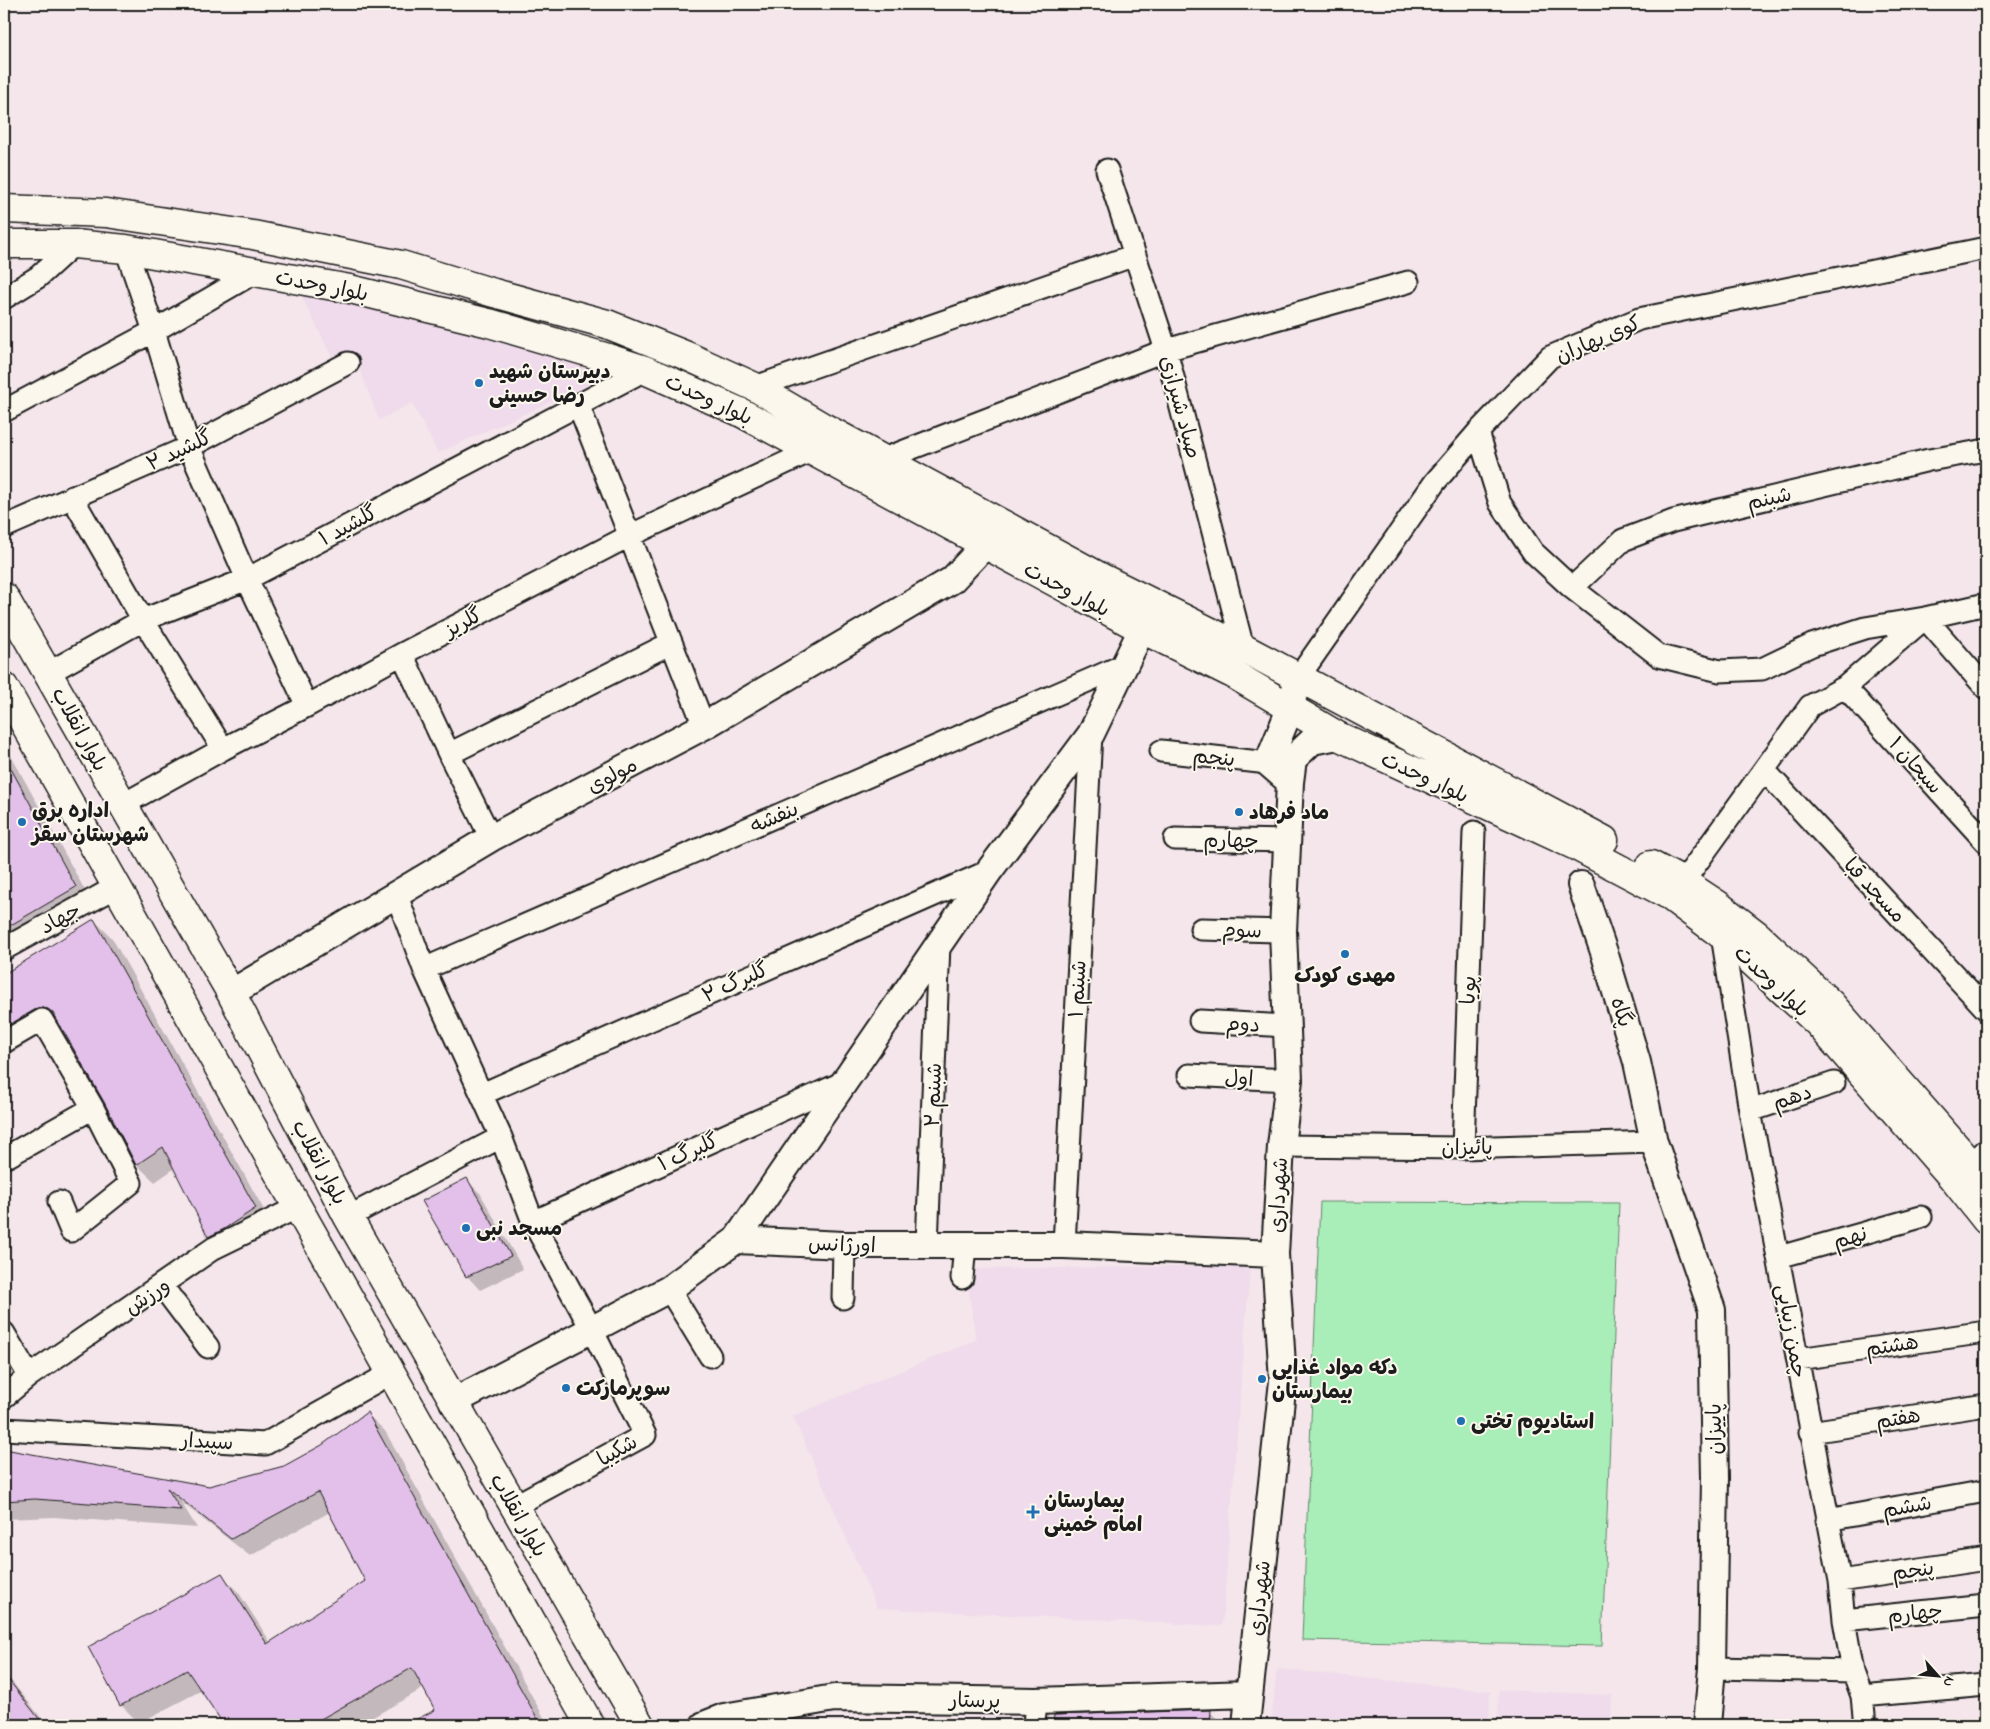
<svg xmlns="http://www.w3.org/2000/svg" width="1990" height="1729" font-family="'Indie Flower','Playpen Sans Arabic',sans-serif">
<rect width="100%" height="100%" fill="#f4e6eb"/>
<filter id="ink" filterUnits="userSpaceOnUse"><feTurbulence type="fractalNoise" baseFrequency=".02" numOctaves="2"/><feDisplacementMap in="SourceGraphic" scale="10" xChannelSelector="R" yChannelSelector="G"/><feConvolveMatrix kernelMatrix="1 2 1 2 8 2 1 2 1" color-interpolation-filters="sRGB"/></filter>
<g filter="url(#ink)">
<path fill="#efdbeb" d="M 297,287 L 636,363 L 438,453 L 412,403 L 379,420 L 354,354 L 333,359 Z
M 1250,1266 L 1222,1626 L 877,1608 L 793,1416 L 976,1340 L 966,1269 Z
M 1277,1669 L 1490,1691 L 1489,1725 L 1271,1725 Z
M 1499,1690 L 1612,1695 L 1611,1725 L 1498,1725 Z"/>
<path fill="#a9eeb9" stroke="#62856a" d="M 1320,1202 L 1619,1203 L 1602,1646 L 1302,1640 Z"/>
<path fill="#0003" d="M 4,743 L 93,905 L 4,957 Z
M 94,920 L 112,938 L 273,1226 L 242,1247 L 227,1254 L 209,1236 L 175,1168 L 155,1182 L 137,1165 L 105,1101 L 61,1025 L 54,1027 L 4,1058 L 4,975 Z
M 466,1180 L 480,1193 L 523,1269 L 480,1290 L 467,1276 Z
M 367,1414 L 385,1431 L 548,1725 L 408,1725 L 436,1711 L 424,1688 L 359,1725 L 226,1725 L 202,1690 L 139,1723 L 121,1705 L 221,1575 L 239,1593 L 271,1643 L 367,1581 L 330,1512 L 250,1556 L 181,1502 L 197,1528 L 54,1517 L 4,1519 L 4,1451 L 209,1487 L 285,1467 L 323,1446 Z
M 4,1672 L 47,1725 L 4,1725 Z
M 1210,1712 L 1224,1725 L 1055,1725 L 1056,1717 Z"/>
<path fill="#e3c0ea" stroke="#1c1c1c" d="M 4,756 L 76,887 L 4,929 Z
M 94,919 L 256,1208 L 224,1229 L 208,1237 L 163,1147 L 136,1165 L 104,1102 L 53,1013 L 48,1009 L 42,1008 L 36,1009 L 4,1028 L 4,974 Z
M 467,1178 L 511,1256 L 466,1277 L 422,1201 Z
M 367,1412 L 541,1725 L 405,1725 L 435,1710 L 412,1668 L 310,1725 L 224,1725 L 187,1670 L 120,1706 L 88,1647 L 222,1573 L 267,1644 L 365,1581 L 318,1492 L 231,1539 L 167,1488 L 181,1510 L 35,1499 L 4,1501 L 4,1449 L 209,1486 L 284,1466 L 322,1445 Z
M 4,1674 L 44,1725 L 4,1725 Z
M 1211,1710 L 1210,1725 L 1053,1725 L 1054,1715 Z"/>
<g fill="none" stroke-linecap="round" stroke-linejoin="round">
<g stroke="#1c1c1c" stroke-width="25">
<path id="minor" d="M 1107,170 L 1166,350 L 1243,648
M 126,249 L 154,331 L 189,447 L 247,579 L 307,706
M 4,298 L 38,277 L 74,244
M 755,387 L 1135,255
M 578,404 L 704,726
M 4,411 L 154,331 L 252,274 L 262,273
M 1478,432 L 1500,503 L 1533,552 L 1572,588 L 1659,656 L 1720,671 L 1762,669 L 1812,645 L 1865,628 L 1925,618 L 1986,604
M 884,459 L 1166,350 L 1408,282
M 72,497 L 143,620 L 223,749
M 4,527 L 189,447 L 348,363
M 1572,588 L 1623,540 L 1673,521 L 1929,460 L 1986,450
M 1925,618 L 1986,688
M 402,654 L 449,754 L 491,838
M 48,673 L 143,620 L 247,579 L 645,370
M 1298,678 L 1435,482 L 1478,432 L 1550,357 L 1639,319 L 1986,248
M 1845,687 L 1986,842
M 1161,751 L 1268,763
M 449,754 L 671,643
M 1764,770 L 1986,1009
M 122,805 L 223,749 L 307,706 L 402,654 L 629,536 L 811,451
M 1175,839 L 1288,841
M 1683,882 L 1810,706 L 1845,687 L 1925,618
M 397,896 L 424,969 L 501,1137 L 533,1222 L 592,1330 L 645,1435 L 514,1506
M 1201,929 L 1283,931
M 1722,935 L 1750,1111 L 1840,1581 L 1844,1620 L 1853,1671 L 1862,1696 L 1865,1725
M 4,949 L 116,887
M 424,969 L 1124,665
M 1200,1021 L 1286,1026
M 4,1042 L 42,1020 L 93,1108 L 131,1183 L 71,1231 L 59,1202
M 1189,1075 L 1289,1080
M 482,1094 L 989,871
M 1750,1111 L 1834,1083
M 1281,1146 L 1463,1148 L 1654,1142
M 1463,1148 L 1474,832
M 8,1156 L 93,1108
M 1958,1173 L 1972,1164 L 1986,1150
M 348,1217 L 501,1137
M 533,1222 L 844,1082
M 927,1245 L 939,944
M 1064,1245 L 1091,734
M 1779,1257 L 1921,1217
M 962,1278 L 965,1245
M 162,1286 L 208,1347
M 669,1289 L 710,1356
M 843,1298 L 844,1245
M 4,1333 L 29,1376
M 1798,1359 L 1986,1332
M 4,1397 L 29,1376 L 214,1248 L 298,1207
M 4,1429 L 265,1444 L 391,1373
M 1810,1432 L 1986,1405
M 1827,1520 L 1986,1491
M 1840,1581 L 1986,1559
M 1844,1620 L 1986,1605
M 1712,1668 L 1853,1671
M 1862,1696 L 1986,1685
M 1034,1725 L 1036,1701"/>
</g>
<g stroke="#1c1c1c" stroke-width="30">
<path id="tertiary" d="M 1290,782 L 1293,759 L 1312,741 L 1338,736
M 1581,885 L 1605,955 L 1637,1062 L 1654,1142 L 1712,1310 L 1715,1478 L 1712,1668 L 1707,1725
M 231,993 L 491,838 L 704,726 L 952,580 L 985,545
M 736,1240 L 989,871 L 1091,734 L 1142,629
M 453,1402 L 669,1289 L 736,1240 L 844,1245 L 1064,1245 L 1275,1254
M 704,1725 L 724,1717 L 834,1698 L 1036,1701 L 1249,1694
M 1246,1725 L 1283,1381 L 1275,1254 L 1281,1146 L 1289,1080 L 1283,931 L 1290,782 L 1268,763 L 1290,709 L 1298,678"/>
</g>
<g stroke="#1c1c1c" stroke-width="31">
<path id="secondary" d="M 4,597 L 231,993 L 348,1217 L 640,1725
M 4,687 L 590,1725"/>
</g>
<g stroke="#1c1c1c" stroke-width="31">
<path id="primary" d="M 4,209 L 106,213 L 253,235 L 401,265 L 494,293 L 607,324 L 687,356 L 755,387 L 823,427 L 1104,579 L 1243,648 L 1604,840
M 4,244 L 74,244 L 126,249 L 350,289 L 489,323 L 608,358 L 645,370 L 740,412 L 1142,629 L 1233,674 L 1338,736 L 1576,846 L 1667,894 L 1730,941 L 1819,1024 L 1952,1177 L 1986,1220
M 1651,865 L 1683,882 L 1718,905 L 1757,935 L 1830,1003 L 1986,1181"/>
</g>
<use href="#minor" stroke="#fbf7ec" stroke-width="21"/>
<use href="#tertiary" stroke="#fbf7ec" stroke-width="26"/>
<use href="#secondary" stroke="#fbf7ec" stroke-width="28"/>
<use href="#primary" stroke="#fbf7ec" stroke-width="28"/>
</g>
</g>
<g fill="#1f6fb2" stroke="#fbf7ec" stroke-width="2">
<circle cx="479" cy="383" r="5"/>
<circle cx="1239" cy="812" r="5"/>
<circle cx="22" cy="822" r="5"/>
<circle cx="1345" cy="954" r="5"/>
<circle cx="466" cy="1228" r="5"/>
<circle cx="1262" cy="1379" r="5"/>
<circle cx="566" cy="1388" r="5"/>
<circle cx="1461" cy="1421" r="5"/>
<path d="M1030.5 1504.5h5v5h5v5h-5v5h-5v-5h-5v-5h5z"/>
</g>
<g text-anchor="middle" stroke-width="4" stroke-linejoin="round" paint-order="stroke">
<g font-size="21" fill="#1c1c1c" stroke="#fbf7ec">
<text transform="translate(322 285) rotate(11)" y="7">بلوار وحدت</text>
<text transform="translate(1598 339) rotate(-23)" y="7">کوی بهاران</text>
<text transform="translate(709 399) rotate(25)" y="7">بلوار وحدت</text>
<text transform="translate(1181 407) rotate(75)" y="7">صیاد شیرازی</text>
<text transform="translate(179 450) rotate(-25)" y="7">گلشید ۲</text>
<text transform="translate(1769 498) rotate(-13)" y="7">شبنم</text>
<text transform="translate(348 525) rotate(-28)" y="7">گلشید ۱</text>
<text transform="translate(1067 589) rotate(28)" y="7">بلوار وحدت</text>
<text transform="translate(463 622) rotate(-28)" y="7">گلریز</text>
<text transform="translate(80 729) rotate(61)" y="7">بلوار انقلاب</text>
<text transform="translate(1214 757) rotate(6)" y="7">پنجم</text>
<text transform="translate(1916 765) rotate(48)" y="7">سبحان ۱</text>
<text transform="translate(612 775) rotate(-28)" y="7">مولوی</text>
<text transform="translate(1425 777) rotate(25)" y="7">بلوار وحدت</text>
<text transform="translate(774 817) rotate(-23)" y="7">بنفشه</text>
<text transform="translate(1231 840) rotate(1)" y="7">چهارم</text>
<text transform="translate(1875 890) rotate(47)" y="7">مسجد قبا</text>
<text transform="translate(60 918) rotate(-29)" y="7">جهاد</text>
<text transform="translate(1242 930) rotate(2)" y="7">سوم</text>
<text transform="translate(1772 981) rotate(43)" y="7">بلوار وحدت</text>
<text transform="translate(735 982) rotate(-24)" y="7">گلبرگ ۲</text>
<text transform="translate(1077 989) rotate(-87)" y="7">شبنم ۱</text>
<text transform="translate(1468 990) rotate(-88)" y="7">پویا</text>
<text transform="translate(1622 1012) rotate(73)" y="7">پگاه</text>
<text transform="translate(1243 1024) rotate(3)" y="7">دوم</text>
<text transform="translate(1239 1078) rotate(3)" y="7">اول</text>
<text transform="translate(933 1095) rotate(-88)" y="7">شبنم ۲</text>
<text transform="translate(1792 1097) rotate(-19)" y="7">دهم</text>
<text transform="translate(1467 1147) rotate(-1)" y="7">پائیزان</text>
<text transform="translate(688 1152) rotate(-24)" y="7">گلبرگ ۱</text>
<text transform="translate(320 1162) rotate(62)" y="7">بلوار انقلاب</text>
<text transform="translate(1278 1195) rotate(-87)" y="7">شهرداری</text>
<text transform="translate(1850 1237) rotate(-16)" y="7">نهم</text>
<text transform="translate(842 1244) rotate(2)" y="7">اورژانس</text>
<text transform="translate(147 1296) rotate(-34)" y="7">ورزش</text>
<text transform="translate(1792 1331) rotate(80)" y="7">چمن زیبایی</text>
<text transform="translate(1892 1345) rotate(-8)" y="7">هشتم</text>
<text transform="translate(1898 1418) rotate(-9)" y="7">هفتم</text>
<text transform="translate(1714 1429) rotate(-91)" y="7">پاییزان</text>
<text transform="translate(207 1441) rotate(3)" y="7">سپیدار</text>
<text transform="translate(617 1450) rotate(-30)" y="7">شکیبا</text>
<text transform="translate(1907 1506) rotate(-10)" y="7">ششم</text>
<text transform="translate(519 1515) rotate(60)" y="7">بلوار انقلاب</text>
<text transform="translate(1913 1570) rotate(-8)" y="7">پنجم</text>
<text transform="translate(1259 1598) rotate(-84)" y="7">شهرداری</text>
<text transform="translate(1915 1613) rotate(-6)" y="7">چهارم</text>
<text transform="translate(975 1700) rotate(1)" y="7">پرستار</text>
</g>
<g font-size="21" font-weight="bold" fill="#1c1c1c" stroke="#fbf7ec" text-anchor="start">
<text x="489" y="378">دبیرستان شهید<tspan x="489" dy="24">رضا حسینی</tspan></text>
<text x="32" y="817">اداره برق<tspan x="32" dy="24">شهرستان سقز</tspan></text>
<text x="1249" y="819">ماد فرهاد</text>
<text x="1345" y="982" text-anchor="middle">مهدی کودک</text>
<text x="476" y="1235">مسجد نبی</text>
<text x="1272" y="1374">دکه مواد غذایی<tspan x="1272" dy="24">بیمارستان</tspan></text>
<text x="576" y="1395">سوپرمارکت</text>
<text x="1471" y="1428">استادیوم تختی</text>
<text x="1044" y="1507">بیمارستان<tspan x="1044" dy="24">امام خمینی</tspan></text>
</g>
</g>
<rect width="1990" height="1729" fill="none" stroke="#fbf7ec" stroke-width="20"/>
<rect x="10" y="10" width="1970" height="1709" fill="none" stroke="#1c1c1c" stroke-width="2" filter="url(#ink)"/>
<g transform="translate(1938 1676) rotate(117)" stroke="#fbf7ec" stroke-width="4" paint-order="stroke">
<path d="M0-4L9 19L0 12L-9 19Z" fill="#1c1c1c"/>
<text y="-8" font-size="14" font-weight="bold" text-anchor="middle" fill="#1c1c1c">N</text>
</g>
</svg>
